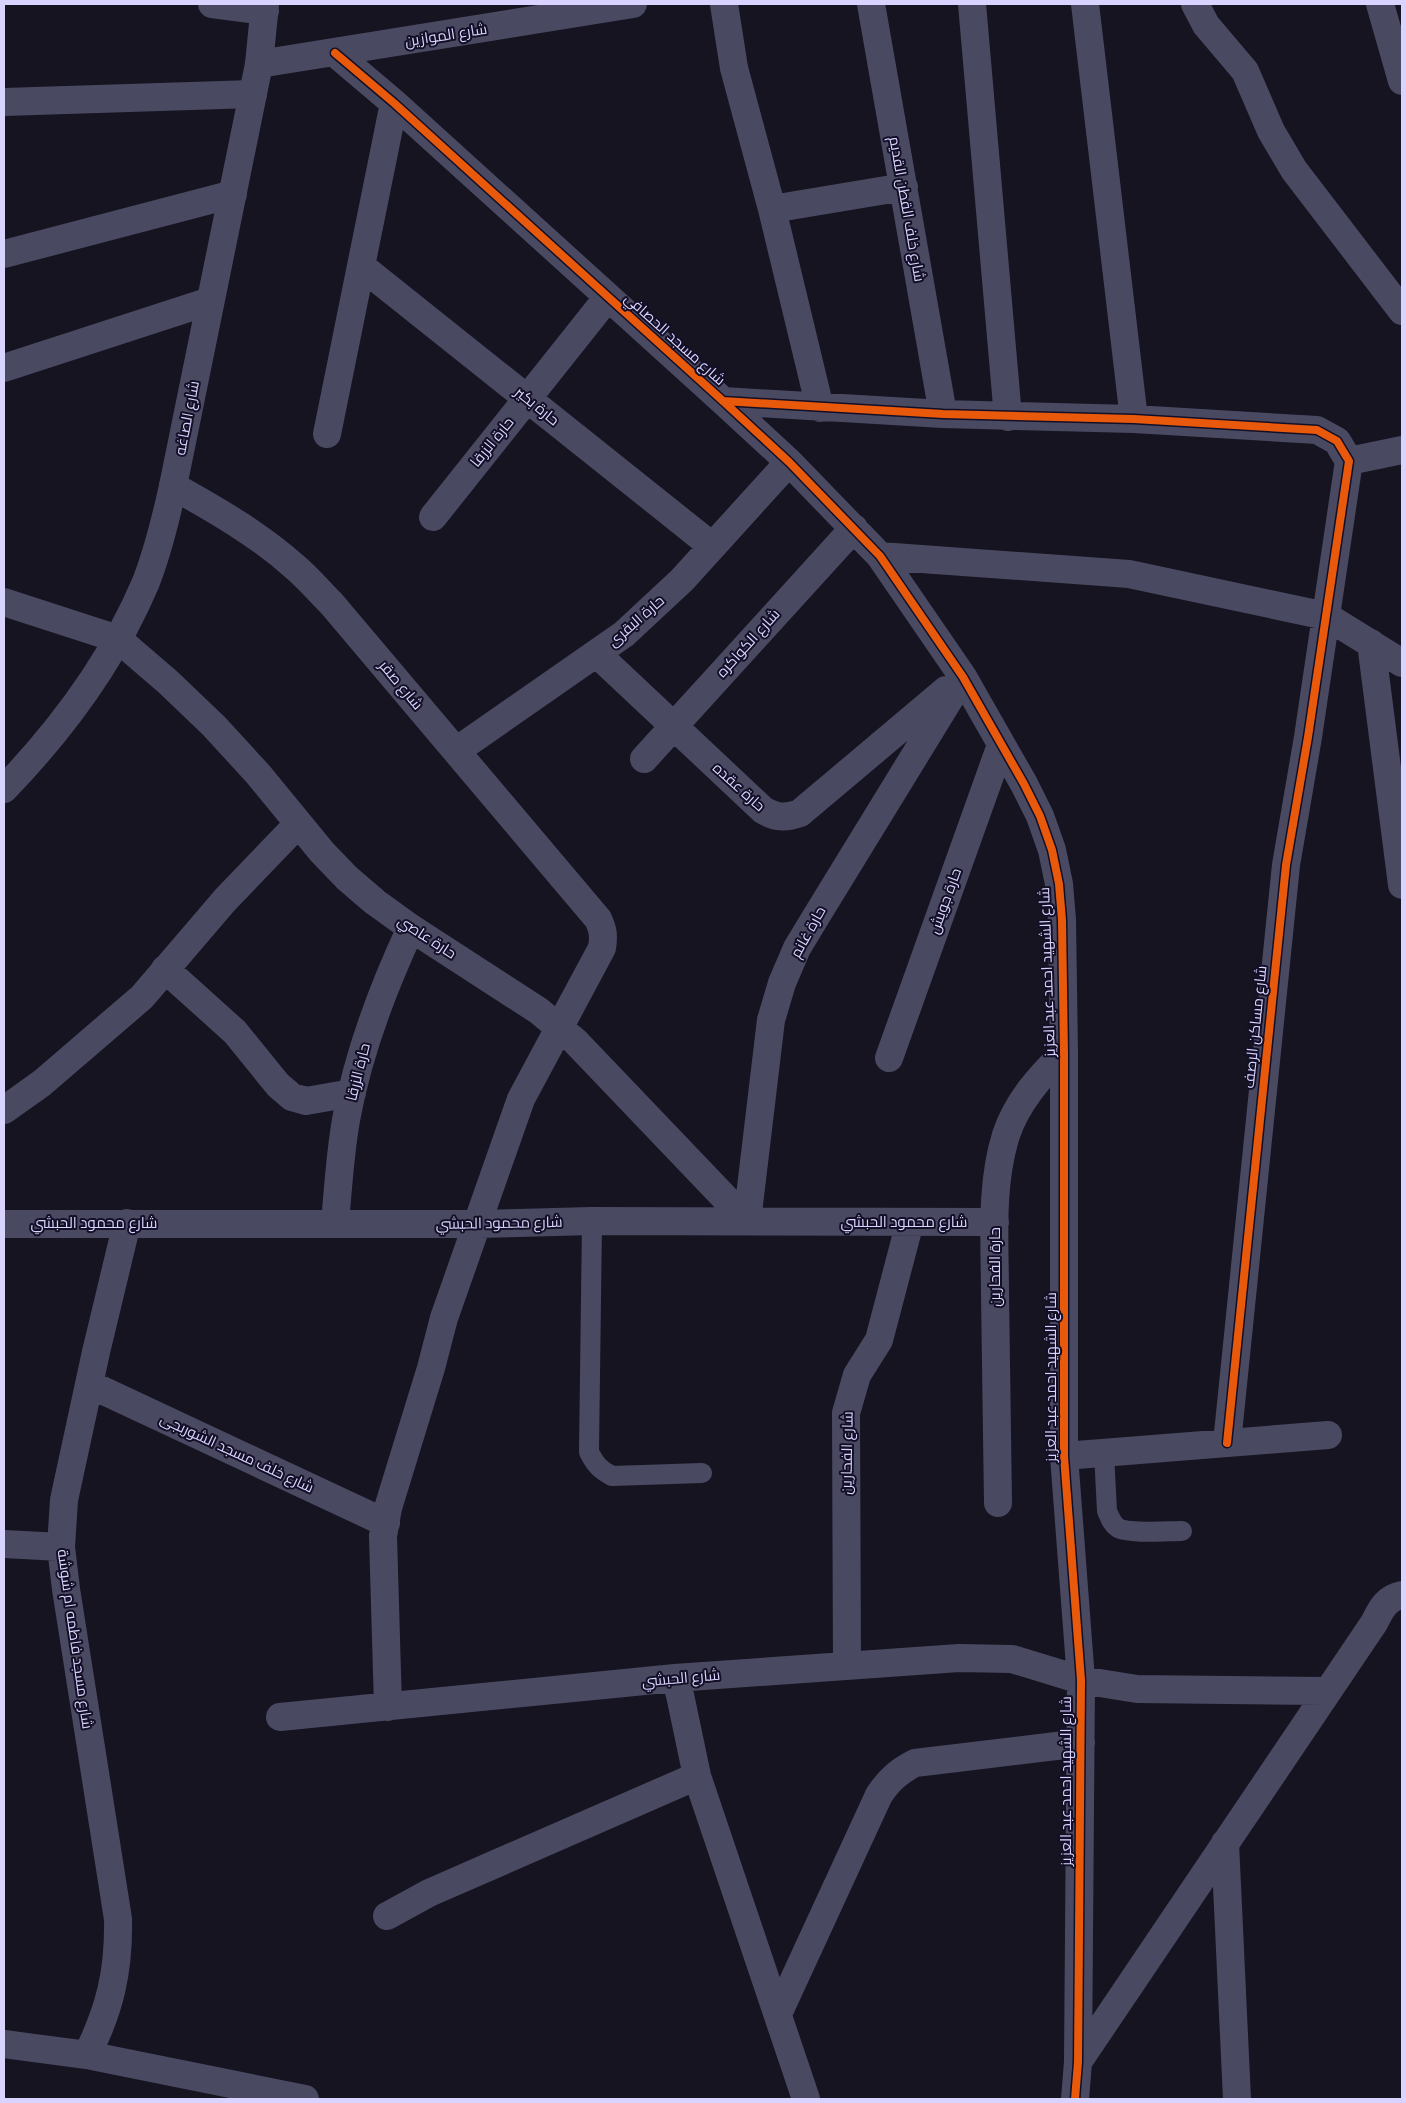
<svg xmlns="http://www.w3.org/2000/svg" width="1406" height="2103" font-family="'Archivo Narrow',Cairo,sans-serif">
<rect width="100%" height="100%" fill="#161421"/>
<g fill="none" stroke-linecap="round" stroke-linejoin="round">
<path stroke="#4a4962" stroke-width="20" d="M 592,1221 L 589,1452 C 595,1464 600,1470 612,1476 L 702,1473
M 1104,1453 L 1107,1511 C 1110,1518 1112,1524 1118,1528 C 1129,1534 1168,1531 1182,1531"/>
<path stroke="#4a4962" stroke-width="28" d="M 212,4 L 265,11
M 724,4 L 734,68 L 772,209 L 820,408
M 871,4 L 943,414
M 972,4 L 1008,417
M 1085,4 L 1134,419
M 1195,4 L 1206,25 L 1245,71 L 1271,131 L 1294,170 L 1402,311
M 1380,4 L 1402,81
M 335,53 L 394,103 L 723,401 L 789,462 L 880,556 L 963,677 L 1024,784 L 1040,816 L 1052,850 L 1059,884 L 1062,920 L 1064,1053 L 1064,1456 L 1081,1680 L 1078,2062 L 1075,2099
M 259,64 L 633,4
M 4,102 L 253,94
M 772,209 L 904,187
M 4,254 L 233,194
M 361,266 L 712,546
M 4,368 L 210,301
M 723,401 L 943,414 L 1134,419 L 1317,430 L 1337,441 L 1349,461 L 1308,737 L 1286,865 L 1227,1443
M 327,434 L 394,103
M 1349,461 L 1402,450
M 173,486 C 216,510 258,534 295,567 C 308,578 319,591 331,603 L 598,919 C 603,929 604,936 602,948 L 521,1099 L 444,1318 L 431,1368 L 388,1508 L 383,1536 L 388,1707
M 433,517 L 608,297
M 880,556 L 1129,574 L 1326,616 L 1402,663
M 4,602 L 118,639 L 168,682 L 214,726 L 258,774 L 322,852 L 347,878 L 375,902 L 411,928 L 539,1011 L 575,1041 L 747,1221
M 1371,643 L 1402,885
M 597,654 L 763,810 C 776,818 786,818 800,813 L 946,690
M 456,751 L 624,634 L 682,580 L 789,462
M 644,759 L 854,528
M 165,969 L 235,1032 L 278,1085 L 292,1097 L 306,1101 L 352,1093
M 889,1058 L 1001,745
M 4,1110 L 42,1083 L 142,997 L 225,900 L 298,824
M 747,1221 L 771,1020 L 782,983 L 797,948 L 817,915 L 963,677
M 335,1223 C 338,1189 340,1154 346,1120 C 358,1053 382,990 411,928
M 4,1224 L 477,1224 L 592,1221 L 995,1222
M 89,1384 L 386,1523
M 1064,1456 L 1328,1435
M 998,1503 C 997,1433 996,1363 995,1294 C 995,1242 990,1186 1006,1135 C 1017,1102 1040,1076 1064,1053
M 4,1544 L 61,1547
M 847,1666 L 846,1413 L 857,1375 L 879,1340 L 910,1222
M 675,1678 L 680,1695 L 697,1776 L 806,2099
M 280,1717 L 675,1678 L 959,1658 L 1012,1659 L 1081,1680 L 1137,1689 L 1328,1691
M 1225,1843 L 1237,2099
M 387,1916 L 429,1893 L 697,1776
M 778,2014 L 879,1795 C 889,1780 899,1771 915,1763 L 1081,1743
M 4,2044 L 87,2055 L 305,2099
M 87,2055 C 110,2009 119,1971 118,1919 L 66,1589 L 61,1547 L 64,1500 L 96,1352 L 127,1223
M 1078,2062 L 1374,1623 C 1381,1609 1386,1598 1402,1595"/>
<path stroke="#4a4962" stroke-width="28" d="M 4,789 C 62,729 113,660 146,582 C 158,551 166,518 173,486 L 259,64 L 265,4"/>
<g stroke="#130f26" stroke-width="11">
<path id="cycleway" d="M 335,53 L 394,103 L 723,401 L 789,462 L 880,556 L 963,677 L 1024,784 L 1040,816 L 1052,850 L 1059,884 L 1062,920 L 1064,1053 L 1064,1456 L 1081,1680 L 1078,2062 L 1075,2099
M 723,401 L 943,414 L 1134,419 L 1317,430 L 1337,441 L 1349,461 L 1308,737 L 1286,865 L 1227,1443"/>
</g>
<use href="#cycleway" stroke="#e8590c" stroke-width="8"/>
</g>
<g text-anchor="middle" stroke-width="4" stroke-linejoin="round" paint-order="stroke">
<g font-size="15" fill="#d9d4ff" stroke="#130f26">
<text transform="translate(446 35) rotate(-9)" y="5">شارع الموازين</text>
<text transform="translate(907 209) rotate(80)" y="5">شارع خلف القطن القديم</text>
<text transform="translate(675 339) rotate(42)" y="5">شارع مسجد الحصافي</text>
<text transform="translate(537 406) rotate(39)" y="5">حارة بكير</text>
<text transform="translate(187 418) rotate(-79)" y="5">شارع الصاغه</text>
<text transform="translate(492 442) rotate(-51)" y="5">حارة الزرقا</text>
<text transform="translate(636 621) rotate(-41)" y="5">حارة البقرى</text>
<text transform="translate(748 643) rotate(-48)" y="5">شارع الكواكره</text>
<text transform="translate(401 685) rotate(50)" y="5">شارع صقر</text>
<text transform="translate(739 787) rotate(42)" y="5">حارة عقده</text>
<text transform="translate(945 901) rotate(-70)" y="5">حارة جويش</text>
<text transform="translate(808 932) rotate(-61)" y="5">حارة غانم</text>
<text transform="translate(427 937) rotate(33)" y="5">حارة عاصي</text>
<text transform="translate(1047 972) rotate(-92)" y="5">شارع الشهيد احمد عبد العزيز</text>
<text transform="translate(1255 1027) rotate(-84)" y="5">شارع مساكن الرصف</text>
<text transform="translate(358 1072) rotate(-76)" y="5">حارة الزرقا</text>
<text x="904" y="1227">شارع محمود الحبشي</text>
<text x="94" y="1228">شارع محمود الحبشي</text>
<text transform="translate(499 1223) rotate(-1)" y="5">شارع محمود الحبشي</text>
<text transform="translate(995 1267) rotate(-90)" y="5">حارة الفحارين</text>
<text transform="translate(1051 1377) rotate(-90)" y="5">شارع الشهيد احمد عبد العزيز</text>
<text transform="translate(237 1453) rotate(25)" y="5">شارع خلف مسجد الشوربجى</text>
<text transform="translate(847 1453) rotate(-89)" y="5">شارع الفحارين</text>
<text transform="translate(75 1639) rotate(82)" y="5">شارع مسجد فاطمه ام شوشة</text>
<text transform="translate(681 1678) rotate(-5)" y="5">شارع الحبشي</text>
<text transform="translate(1066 1781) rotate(-90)" y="5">شارع الشهيد احمد عبد العزيز</text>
</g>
</g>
<rect width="1406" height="2103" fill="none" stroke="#d9d4ff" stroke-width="10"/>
</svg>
